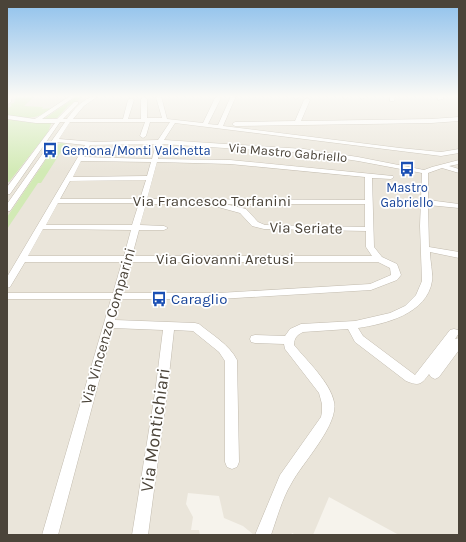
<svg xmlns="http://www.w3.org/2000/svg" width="466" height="542" font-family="Karla,sans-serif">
<rect width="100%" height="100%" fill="#f6f3ec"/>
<path fill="#eae5da" d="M 7,96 L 459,96 L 459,535 L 399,535 L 329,497 L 313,535 L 296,535 L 292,533 L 291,535 L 254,535 L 243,526 L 224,518 L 219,496 L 188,493 L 186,504 L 193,517 L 191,530 L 199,530 L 200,535 L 7,535 Z"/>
<path fill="#d2eab5" d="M 16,96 L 35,96 L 24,106 L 43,107 L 42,109 L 52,108 C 34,121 28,118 7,116 L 7,108 L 12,106 L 10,104 L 14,103 Z
M 77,96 L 84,96 L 68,106 L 57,118 L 44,119 Z
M 7,119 L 26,122 L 51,123 L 51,124 L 48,132 L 9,182 L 7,182 Z
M 61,143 L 66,144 L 41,183 L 38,183 L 7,229 L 7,217 L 43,164 L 52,148 Z"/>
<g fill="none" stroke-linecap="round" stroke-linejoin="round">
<g stroke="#c2bbae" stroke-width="1">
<path id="minor" d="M 7,96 L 12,96 L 11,102 L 8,104 Z
M 70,96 L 76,96 L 42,119 L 57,119 L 74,102 L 78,102 L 78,104 L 63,119 L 67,119 C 74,109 85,96 98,96 L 84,106 L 73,119 L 123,119 L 128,100 L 131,98 L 134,100 L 128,119 L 141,119 L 141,99 L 144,97 L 147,99 L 147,118 L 162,118 L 156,97 L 161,96 L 167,119 L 203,123 L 215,98 L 218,96 L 221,98 L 208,124 L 218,125 L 231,96 L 236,96 L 223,126 L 400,148 L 441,152 L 459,149 L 459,153 L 441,156 L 175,123 L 164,140 L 304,149 L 358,157 L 424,170 L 432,167 L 459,160 L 459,164 L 449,166 L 459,169 L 459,173 L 442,168 L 428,173 L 428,200 L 459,204 L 459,208 L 428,205 L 429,247 L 459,252 L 459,258 L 430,252 C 430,261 433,272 432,281 C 427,314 385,324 358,328 L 363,336 L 415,375 L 450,330 L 454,329 L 458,330 L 459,333 L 455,339 L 459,338 L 459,350 L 439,377 L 435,379 L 431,377 L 429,374 C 421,385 419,386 406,381 L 355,342 L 348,329 L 303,332 C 297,335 294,338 294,345 C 307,361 330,382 334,402 C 339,425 302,463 291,484 C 282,499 277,518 271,535 L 255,535 L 280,475 L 321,417 L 322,412 L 322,404 L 319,393 L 285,349 L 284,344 L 255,343 L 251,342 L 250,339 L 251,336 L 255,335 L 285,336 L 290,329 L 301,324 L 355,321 L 390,313 L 405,306 L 416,295 L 422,281 L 420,226 L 422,173 L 358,161 L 304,153 L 162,144 L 158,159 L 230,160 L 393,176 L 394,177 L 391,179 L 372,178 L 374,247 L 382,257 L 397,264 L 401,275 L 397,280 L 371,290 L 219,299 L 121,299 L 115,320 L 195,323 L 199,324 C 212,335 229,344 237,360 L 239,462 L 237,467 L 232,469 L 227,467 L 225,462 L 225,361 L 219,352 L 193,331 L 174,330 L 167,393 L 148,535 L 132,535 L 155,393 L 163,330 L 113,328 L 58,535 L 42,535 L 111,299 L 7,299 L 7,293 L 113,293 L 122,262 L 25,262 L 10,287 L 7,288 L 7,277 L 85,145 L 57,142 L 10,211 L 7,211 L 7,204 L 65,122 L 60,122 L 10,194 L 7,194 L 7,187 L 55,123 L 36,123 L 7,119 L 7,115 L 35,119 ZM 70,122 L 145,122 L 140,136 L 143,138 L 146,136 L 150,122 L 170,122 L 158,140 L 95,142 L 59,139 ZM 156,144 L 152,159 L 84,157 L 90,145 ZM 81,161 L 151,162 L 147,176 L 73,177 ZM 157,162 L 230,164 L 365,177 L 365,200 L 147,199 ZM 146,180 L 140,199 L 60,199 L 70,181 ZM 58,203 L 139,203 L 132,225 L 46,225 ZM 146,204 L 218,204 L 218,207 L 240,213 L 252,226 L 264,229 L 366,231 L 366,247 L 372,256 L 132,256 L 139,230 L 164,230 L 168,228 L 164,226 L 140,225 ZM 225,204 L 365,204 L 365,227 L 265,225 L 258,222 L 246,209 ZM 43,229 L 131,230 L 124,256 L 28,256 ZM 131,262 L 378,262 L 390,268 L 391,275 L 370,284 L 219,293 L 122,293 Z
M 293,96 L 299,96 L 299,97 L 296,99 Z
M 342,96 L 348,96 L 348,97 L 345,99 Z
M 359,96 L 365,96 L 365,97 L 362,99 Z
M 390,96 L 395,96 L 394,101 L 390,101 Z
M 437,96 L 443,96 L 443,99 L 438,100 Z
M 455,96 L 459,96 L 459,99 Z
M 307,98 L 310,100 L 301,121 L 431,119 L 459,117 L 459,121 L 431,123 L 235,126 L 232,124 L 235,122 L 295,121 L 304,100 Z"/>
</g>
<use href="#minor" fill="#fff" fill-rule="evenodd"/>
</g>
<linearGradient id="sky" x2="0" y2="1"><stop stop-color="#8fc1ec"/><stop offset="0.56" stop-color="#fbfaf6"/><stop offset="1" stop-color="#fbfaf6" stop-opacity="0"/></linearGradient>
<rect width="466" height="172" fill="url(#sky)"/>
<defs>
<g id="bus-bare" transform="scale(1.2)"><path d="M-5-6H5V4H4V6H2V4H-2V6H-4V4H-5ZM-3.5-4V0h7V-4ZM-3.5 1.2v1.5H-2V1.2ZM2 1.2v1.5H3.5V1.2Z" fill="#1a4fb4" stroke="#fff" stroke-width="2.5" paint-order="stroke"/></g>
</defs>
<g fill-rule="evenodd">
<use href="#bus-bare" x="50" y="150"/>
<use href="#bus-bare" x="407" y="169"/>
<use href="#bus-bare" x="159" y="299"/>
</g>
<g text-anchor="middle" stroke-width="3.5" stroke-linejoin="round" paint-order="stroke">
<g font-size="13" fill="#164399" stroke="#fff" text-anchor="start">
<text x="62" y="155">Gemona/Monti Valchetta</text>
<text x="407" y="192" text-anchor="middle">Mastro<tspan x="407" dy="15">Gabriello</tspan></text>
</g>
<g font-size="13" fill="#4b4439" stroke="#fff">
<text transform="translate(288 152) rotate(5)" y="5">Via Mastro Gabriello</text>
</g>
<g font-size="15" fill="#4b4439" stroke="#fff">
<text x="212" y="206">Via Francesco Torfanini</text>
<text transform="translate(306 228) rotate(1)" y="5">Via Seriate</text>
<text x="225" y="264">Via Giovanni Aretusi</text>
<text transform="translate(108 326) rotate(-74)" y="5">Via Vincenzo Comparini</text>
</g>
<g font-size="15" fill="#164399" stroke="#fff" text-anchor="start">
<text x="171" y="304">Caraglio</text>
</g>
<g font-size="18" fill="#4b4439" stroke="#fff">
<text transform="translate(155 430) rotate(-82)" y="6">Via Montichiari</text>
</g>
</g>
<rect width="466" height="542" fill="none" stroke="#4b4439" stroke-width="16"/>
</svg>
